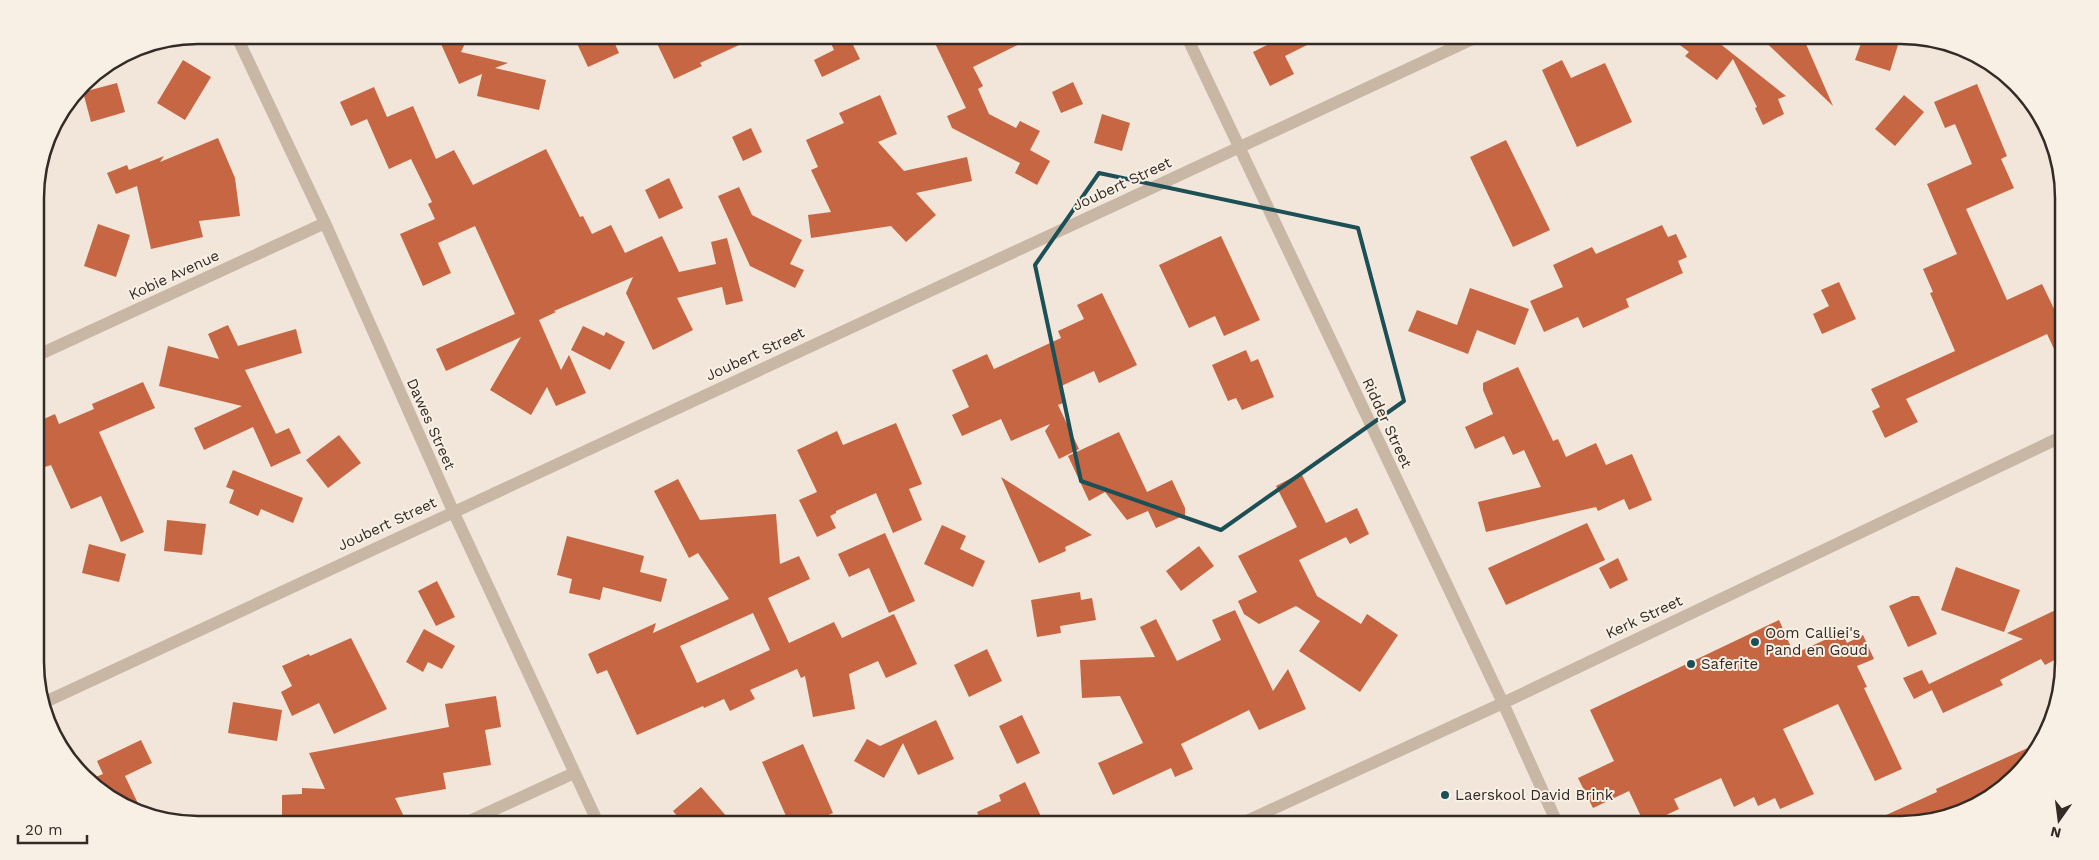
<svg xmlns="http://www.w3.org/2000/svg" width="2099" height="860" font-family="'Work Sans',sans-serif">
<rect width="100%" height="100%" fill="#f1e6d9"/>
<path fill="#c66642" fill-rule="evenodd" d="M 437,35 L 469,35 L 461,52 L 508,63 L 495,68 L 546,80 L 539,110 L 477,96 L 482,74 L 459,84 Z
M 573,35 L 611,35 L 619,53 L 588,67 Z
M 653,35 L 761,35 L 700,63 L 702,66 L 674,79 Z
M 827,35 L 848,35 L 860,59 L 822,77 L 814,60 L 834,50 Z
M 931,35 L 1038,35 L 973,67 L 983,86 L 978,89 L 989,114 L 1016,128 L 1020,121 L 1040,131 L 1030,150 L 1050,161 L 1037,185 L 1015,173 L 1020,163 L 952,128 L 947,116 L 966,108 Z
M 1287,35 L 1327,35 L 1285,56 L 1294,74 L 1270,86 L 1253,52 Z
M 1667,35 L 1709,35 L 1786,96 L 1778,99 L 1784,114 L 1763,125 L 1755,108 L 1757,107 L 1733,59 L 1717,80 L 1685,56 L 1689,52 Z
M 1758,35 L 1802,35 L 1833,106 Z
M 1864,35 L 1901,35 L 1890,71 L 1855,60 Z
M 183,60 L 211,77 L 185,120 L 157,103 Z
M 1562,60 L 1571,78 L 1605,63 L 1632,122 L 1577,147 L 1542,70 Z
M 1073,82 L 1083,104 L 1061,113 L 1052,92 Z
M 117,83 L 125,112 L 91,122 L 83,92 Z
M 1977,84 L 2007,156 L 2001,159 L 2014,188 L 1966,209 L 2007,300 L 2042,284 L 2057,315 L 2063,312 L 2063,368 L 2047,334 L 1906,399 L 1918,422 L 1885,438 L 1872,411 L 1880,407 L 1871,389 L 1955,351 L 1930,293 L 1933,292 L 1923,269 L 1957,254 L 1927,184 L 1972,164 L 1955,124 L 1945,128 L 1934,102 Z
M 374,87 L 387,117 L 413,106 L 436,159 L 454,150 L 473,185 L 546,149 L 580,217 L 583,216 L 592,234 L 611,225 L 625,253 L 662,236 L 679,272 L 716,264 L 711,242 L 727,238 L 743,301 L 726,305 L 722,287 L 677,298 L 693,330 L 653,350 L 626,293 L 633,277 L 554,311 L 556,312 L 539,320 L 561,370 L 569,355 L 586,393 L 556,406 L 547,387 L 531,415 L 490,390 L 521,337 L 446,371 L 436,349 L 515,314 L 475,226 L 438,243 L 451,273 L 423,286 L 400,234 L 435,219 L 428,204 L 432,202 L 411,159 L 389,169 L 367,119 L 351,126 L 340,102 Z
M 880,95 L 897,134 L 878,142 L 904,171 L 967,157 L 972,181 L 916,193 L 936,215 L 906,242 L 891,226 L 811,238 L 808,215 L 831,212 L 811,170 L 818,167 L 806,140 L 844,123 L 839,113 Z
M 1904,95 L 1924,112 L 1895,146 L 1875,129 Z
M 1102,114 L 1130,123 L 1122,151 L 1094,143 Z
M 751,128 L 762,152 L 743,161 L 732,137 Z
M 218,138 L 235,178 L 240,216 L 199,221 L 203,237 L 151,249 L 137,186 L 116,194 L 107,173 L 127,165 L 129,170 L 164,156 L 160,162 Z
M 1506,140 L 1550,230 L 1513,247 L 1470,157 Z
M 669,178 L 683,208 L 659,219 L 645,190 Z
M 739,187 L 752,215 L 802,240 L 790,264 L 804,270 L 795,288 L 750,266 L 718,196 Z
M 98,224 L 130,235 L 116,277 L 84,266 Z
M 1662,225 L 1668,237 L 1676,234 L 1687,257 L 1678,261 L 1683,273 L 1626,299 L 1629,307 L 1583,328 L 1578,317 L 1544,332 L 1530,301 L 1563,287 L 1553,265 L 1592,247 L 1596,254 Z
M 1221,236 L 1260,320 L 1224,336 L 1215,316 L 1189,328 L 1159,265 Z
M 1839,282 L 1856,319 L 1822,334 L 1813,314 L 1829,306 L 1821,290 Z
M 1470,288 L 1529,309 L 1515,345 L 1477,330 L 1468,354 L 1408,331 L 1417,310 L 1457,325 Z
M 1102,293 L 1137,365 L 1099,383 L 1094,371 L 1059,387 L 1066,402 L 1058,405 L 1079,449 L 1059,459 L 1045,431 L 1050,424 L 1011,441 L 1001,419 L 962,436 L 952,415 L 969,407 L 952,370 L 987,354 L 994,369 L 1061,338 L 1058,331 L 1084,319 L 1077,305 Z
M 228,325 L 238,346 L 296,329 L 302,353 L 245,370 L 276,434 L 289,428 L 301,453 L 271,467 L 253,427 L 204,450 L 194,428 L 242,406 L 159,386 L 168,346 L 219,359 L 208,334 Z
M 583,326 L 604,336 L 606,332 L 625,342 L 610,370 L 571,350 Z
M 1246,350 L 1251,362 L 1258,359 L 1274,397 L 1242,410 L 1236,398 L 1228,401 L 1212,365 Z
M 1518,367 L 1553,441 L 1558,439 L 1566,457 L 1596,443 L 1606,465 L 1632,454 L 1652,500 L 1629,510 L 1624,499 L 1598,511 L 1596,507 L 1486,532 L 1478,502 L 1541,487 L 1524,450 L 1513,455 L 1504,436 L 1475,449 L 1465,427 L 1493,414 L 1483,390 L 1483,383 Z
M 143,382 L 155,408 L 99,432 L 144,532 L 121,542 L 101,496 L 71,509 L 51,465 L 45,467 L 37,447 L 37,422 L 55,414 L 59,424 L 94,409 L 92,404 Z
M 896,423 L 922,484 L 909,489 L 922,520 L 893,533 L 876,493 L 836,511 L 836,513 L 830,516 L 836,528 L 817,537 L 799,500 L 817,492 L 797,450 L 837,431 L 843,445 Z
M 1119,432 L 1147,492 L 1172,480 L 1185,508 L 1185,515 L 1156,528 L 1148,511 L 1127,520 L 1105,492 L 1089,501 L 1068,456 Z
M 339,435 L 361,463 L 328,488 L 306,460 Z
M 233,470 L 303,498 L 293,523 L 261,509 L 258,516 L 229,503 L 234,490 L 226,487 Z
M 1301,473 L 1326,523 L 1357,508 L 1369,534 L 1350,544 L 1346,537 L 1299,560 L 1317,596 L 1361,624 L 1367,614 L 1398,635 L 1360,692 L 1299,651 L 1320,621 L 1296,606 L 1259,624 L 1244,614 L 1238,601 L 1257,592 L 1238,556 L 1297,527 L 1276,486 Z
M 1001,477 L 1045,505 L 1092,535 L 1065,547 L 1066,551 L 1039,563 Z
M 678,479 L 700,520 L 776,514 L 780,564 L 799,556 L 810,579 L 768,598 L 789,643 L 834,622 L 842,638 L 894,614 L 917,664 L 886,678 L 878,661 L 849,674 L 855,709 L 813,717 L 805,676 L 801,678 L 797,669 L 750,690 L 755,699 L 730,711 L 724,699 L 704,708 L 703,706 L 637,735 L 607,670 L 597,674 L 588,654 L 656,623 L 653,633 L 729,599 L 698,553 L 689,558 L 654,491 ZM 753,613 L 770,650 L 697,683 L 680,646 Z
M 167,520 L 206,524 L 202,555 L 164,551 Z
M 1587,523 L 1605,560 L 1506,605 L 1488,568 Z
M 942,525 L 966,536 L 960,549 L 985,561 L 973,587 L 924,564 Z
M 885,533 L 915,601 L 889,613 L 869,568 L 849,577 L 838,554 Z
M 567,536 L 644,556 L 640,572 L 667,579 L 661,602 L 603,587 L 600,600 L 569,593 L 572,579 L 557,575 Z
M 89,544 L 126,554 L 119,582 L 82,573 Z
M 1199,546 L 1214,566 L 1181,591 L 1166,571 Z
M 1618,558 L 1628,580 L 1610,589 L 1599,568 Z
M 1956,567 L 2020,590 L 2004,632 L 1941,610 Z
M 437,581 L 455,617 L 436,626 L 418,591 Z
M 1080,592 L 1081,600 L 1092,598 L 1096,620 L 1060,626 L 1061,633 L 1037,637 L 1031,600 Z
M 1912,596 L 1919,596 L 1937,634 L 1908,647 L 1889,606 Z
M 2064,606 L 2064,655 L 2045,665 L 2041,659 L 2000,680 L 2003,685 L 1943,713 L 1929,684 L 2023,639 L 2007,633 Z
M 1235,610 L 1273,691 L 1288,669 L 1306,709 L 1259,730 L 1249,710 L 1181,744 L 1193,769 L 1175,777 L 1171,768 L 1113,795 L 1098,763 L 1143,743 L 1120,696 L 1082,698 L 1080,660 L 1155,657 L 1140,627 L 1156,619 L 1177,661 L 1221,640 L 1212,620 Z
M 1779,620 L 1794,654 L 1842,632 L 1847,643 L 1863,635 L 1874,659 L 1857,666 L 1867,687 L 1864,688 L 1902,769 L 1875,781 L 1838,704 L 1783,729 L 1814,794 L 1780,809 L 1775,798 L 1758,806 L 1754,797 L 1734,807 L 1721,778 L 1674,799 L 1679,809 L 1645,825 L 1629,791 L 1593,808 L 1578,778 L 1614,761 L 1590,710 Z
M 424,629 L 455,646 L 442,669 L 428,662 L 423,672 L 406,662 Z
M 351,638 L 387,709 L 334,734 L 319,703 L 292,716 L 281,692 L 292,686 L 282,666 L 309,654 L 310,656 Z
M 987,649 L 1002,681 L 969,697 L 954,665 Z
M 1922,670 L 1932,690 L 1914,699 L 1903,678 Z
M 496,696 L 501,727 L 485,730 L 491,765 L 443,773 L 446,789 L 395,798 L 408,825 L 282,825 L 282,795 L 302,794 L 302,788 L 325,789 L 309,753 L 449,727 L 445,704 Z
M 233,702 L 282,710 L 277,741 L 228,733 Z
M 1022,715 L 1040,753 L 1017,764 L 999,726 Z
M 936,720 L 954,759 L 918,775 L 903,743 L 884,778 L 854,761 L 867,739 L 880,746 Z
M 141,740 L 152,763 L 125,776 L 144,816 L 91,779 L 103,774 L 97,761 Z
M 2041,742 L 2030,761 L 2000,791 L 1954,816 L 1911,825 L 1864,825 L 1937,792 L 1936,789 Z
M 803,744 L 833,813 L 805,825 L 790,825 L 762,762 Z
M 1025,782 L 1045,825 L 983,825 L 977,812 L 1001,801 L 999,795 Z
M 701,787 L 734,825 L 685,825 L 673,811 Z"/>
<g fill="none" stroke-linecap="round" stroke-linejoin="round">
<path stroke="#c9b7a5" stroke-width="12" d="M 236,35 L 325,223 L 453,511 L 599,825
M 1186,35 L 1503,703 L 1558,825
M 36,356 L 325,223
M 43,703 L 1481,35
M 461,825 L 574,773
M 1238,825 L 1503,703 L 2063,436"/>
</g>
<path fill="none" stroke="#1c5056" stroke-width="4" stroke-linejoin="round" d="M 1099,173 L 1358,228 L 1404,401 L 1221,530 L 1081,481 L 1035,265 Z"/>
<g fill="#1c5056" stroke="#f9f0e5" stroke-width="2">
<circle cx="1755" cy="642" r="5"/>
<circle cx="1691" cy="664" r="5"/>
<circle cx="1445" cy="795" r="5"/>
</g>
<g text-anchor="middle" stroke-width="4" stroke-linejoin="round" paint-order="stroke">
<g font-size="15" fill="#352b26" stroke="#f9f0e5">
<text transform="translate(1122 184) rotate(-25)" y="5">Joubert Street</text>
<text transform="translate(174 275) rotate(-25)" y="5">Kobie Avenue</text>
<text transform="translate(755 354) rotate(-25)" y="5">Joubert Street</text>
<text transform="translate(1387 423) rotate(65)" y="5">Ridder Street</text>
<text transform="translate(431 424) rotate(66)" y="5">Dawes Street</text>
<text transform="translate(387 524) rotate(-25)" y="5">Joubert Street</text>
<text transform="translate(1644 617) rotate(-25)" y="5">Kerk Street</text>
</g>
<g font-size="15" fill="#352b26" stroke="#f9f0e5" text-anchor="start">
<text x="1765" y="638">Oom Calliei's<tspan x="1765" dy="17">Pand en Goud</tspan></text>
<text x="1701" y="669">Saferite</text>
<text x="1455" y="800">Laerskool David Brink</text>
</g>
</g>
<path d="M0 0H2099V860H0ZM198 44H1901A154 154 0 0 1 2055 198V662A154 154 0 0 1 1901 816H198A154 154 0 0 1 44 662V198A154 154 0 0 1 198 44Z" fill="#f9f0e5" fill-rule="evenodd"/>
<path fill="none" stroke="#352b26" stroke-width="2.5" d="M198 44H1901A154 154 0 0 1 2055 198V662A154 154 0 0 1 1901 816H198A154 154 0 0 1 44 662V198A154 154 0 0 1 198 44Z"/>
<g transform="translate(2059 820) rotate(194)" stroke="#f9f0e5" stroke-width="4" paint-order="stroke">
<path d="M0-4L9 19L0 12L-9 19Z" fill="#352b26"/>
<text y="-8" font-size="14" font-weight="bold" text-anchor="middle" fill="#352b26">N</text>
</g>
<path d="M18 835v8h69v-8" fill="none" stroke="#352b26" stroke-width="2.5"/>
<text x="25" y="835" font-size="15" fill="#352b26" stroke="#f9f0e5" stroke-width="4" paint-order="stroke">20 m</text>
</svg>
